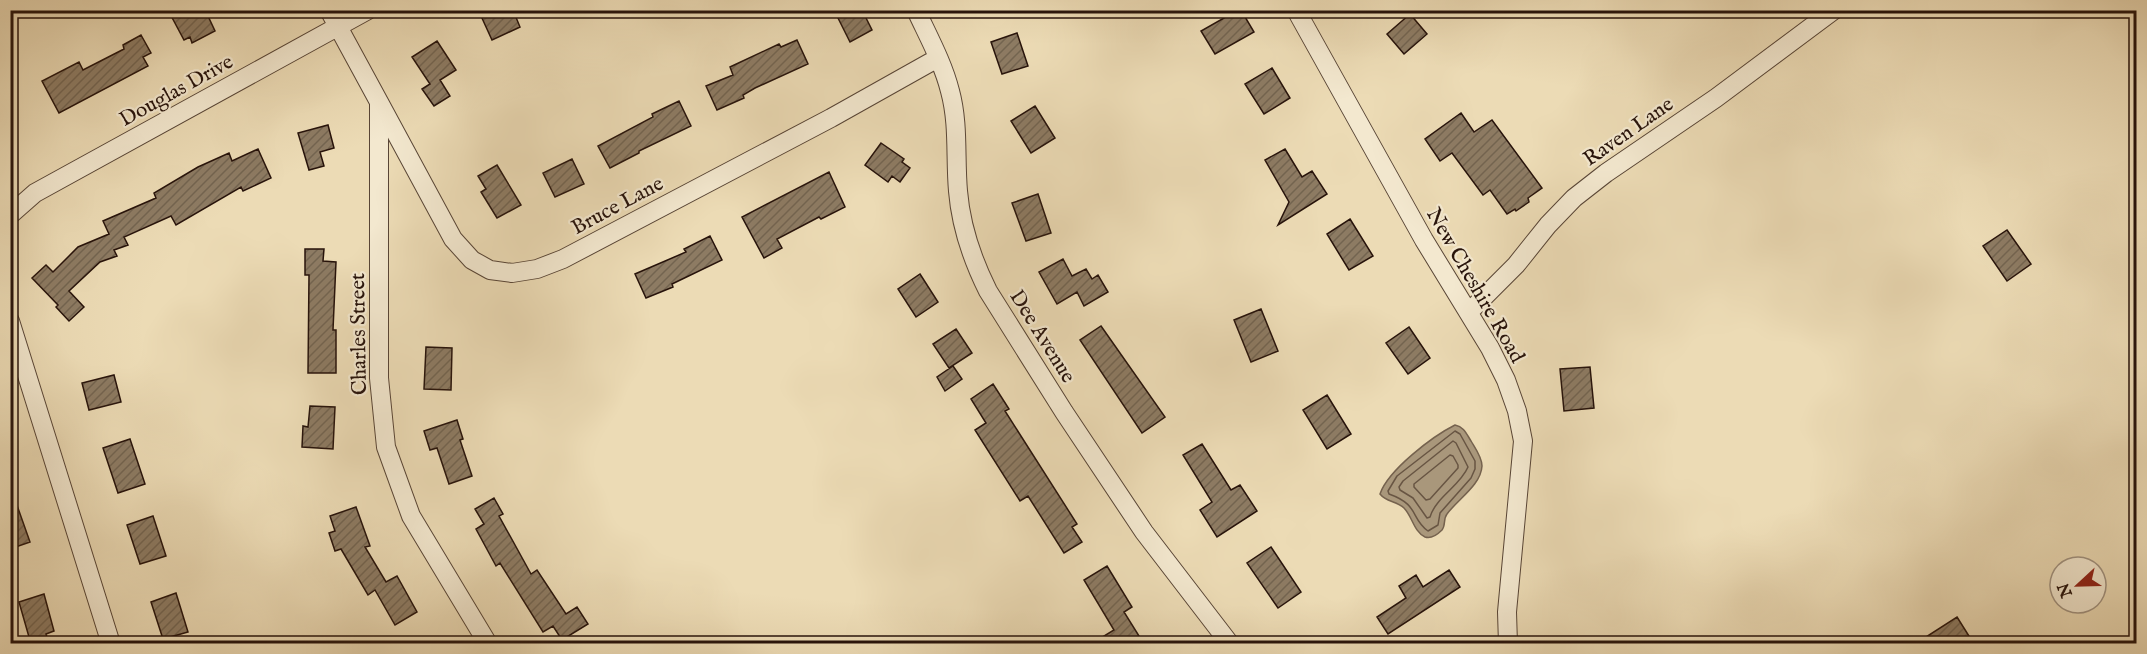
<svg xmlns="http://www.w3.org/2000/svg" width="2147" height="654" font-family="'IM FELL English',serif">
<defs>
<pattern id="building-hatch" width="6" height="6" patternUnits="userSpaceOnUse" patternTransform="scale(1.5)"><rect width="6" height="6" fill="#8d7b63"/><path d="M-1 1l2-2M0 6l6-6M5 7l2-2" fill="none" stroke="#736450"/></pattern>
</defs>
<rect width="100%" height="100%" fill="#ecdbb5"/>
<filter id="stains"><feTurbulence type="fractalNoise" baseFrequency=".00333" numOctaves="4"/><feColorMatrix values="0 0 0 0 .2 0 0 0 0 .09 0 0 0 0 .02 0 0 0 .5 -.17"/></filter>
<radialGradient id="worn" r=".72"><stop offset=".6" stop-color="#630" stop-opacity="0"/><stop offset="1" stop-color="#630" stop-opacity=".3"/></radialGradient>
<path fill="#a9977b" stroke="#75624e" stroke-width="1.5" d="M 1455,425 C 1464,427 1466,433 1471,441 C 1475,448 1482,457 1482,466 C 1481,485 1458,499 1447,514 C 1443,519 1446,525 1442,530 C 1438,534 1431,539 1425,537 C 1414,532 1412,516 1404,508 C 1397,501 1386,502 1380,494 C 1388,470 1433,436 1455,425 Z"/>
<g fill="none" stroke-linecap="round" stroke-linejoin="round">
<path stroke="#685543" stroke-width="1.5" d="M 1455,431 L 1460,434 L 1475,461 L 1475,469 L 1471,478 L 1440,513 L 1438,525 L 1428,531 C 1410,518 1420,505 1389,494 L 1388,491 L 1397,476 Z
M 1453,441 L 1456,443 L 1468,467 C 1460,486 1436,497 1430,517 L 1427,518 L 1413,498 L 1400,490 L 1399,487 L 1403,481 Z
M 1450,455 L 1453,456 L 1458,465 L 1458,468 L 1430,499 L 1426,500 L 1414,487 L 1414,484 Z"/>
</g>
<path fill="url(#building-hatch)" stroke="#27130b" stroke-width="1.5" d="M 168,10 L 197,10 L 200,17 L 207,14 L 215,31 L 192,43 L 190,37 L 184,40 Z
M 495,10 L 513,10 L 520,27 L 492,40 L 481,16 Z
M 834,10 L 862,10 L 872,30 L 850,42 Z
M 1238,10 L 1241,10 L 1254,32 L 1215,54 L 1201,31 Z
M 1410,14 L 1427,34 L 1404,54 L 1387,34 Z
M 1017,33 L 1028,66 L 1002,74 L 991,42 Z
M 141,35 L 151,53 L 143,57 L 148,66 L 59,113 L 42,81 L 79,62 L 83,70 L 124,49 L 123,45 Z
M 797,40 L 808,64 L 755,88 L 743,95 L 744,98 L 717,110 L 706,86 L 733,75 L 730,67 L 779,44 L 781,47 Z
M 437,41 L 456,70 L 440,80 L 450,96 L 434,106 L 422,89 L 430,84 L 412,57 Z
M 1272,68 L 1290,98 L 1264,114 L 1245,84 Z
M 679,101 L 691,126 L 639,151 L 639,153 L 610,168 L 598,146 L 653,117 L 652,114 Z
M 1035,106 L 1055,138 L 1031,153 L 1011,121 Z
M 1461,113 L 1474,132 L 1492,120 L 1542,188 L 1528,198 L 1529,202 L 1516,211 L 1515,209 L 1507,214 L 1490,190 L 1483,195 L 1452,153 L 1440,161 L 1425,139 Z
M 328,125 L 334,148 L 320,152 L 324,166 L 309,170 L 298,133 Z
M 881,143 L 904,159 L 902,162 L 910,168 L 900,182 L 892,176 L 888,182 L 865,165 Z
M 258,149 L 271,178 L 243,191 L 241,187 L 176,225 L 171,216 L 124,237 L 128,245 L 114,250 L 117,256 L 100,262 L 69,291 L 84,307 L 69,321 L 56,307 L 58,305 L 32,278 L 46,265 L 53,272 L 78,247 L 109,234 L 103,221 L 156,198 L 154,193 L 198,167 L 229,153 L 232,161 Z
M 1285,149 L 1302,177 L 1312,171 L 1327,194 L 1278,225 L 1289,202 L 1265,160 Z
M 572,159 L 584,184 L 555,197 L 543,173 Z
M 497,165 L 521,205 L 497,218 L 481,192 L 486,189 L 478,176 Z
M 829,172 L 845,207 L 821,219 L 819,217 L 777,239 L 782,248 L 764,258 L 742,217 Z
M 1038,194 L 1051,233 L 1026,241 L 1012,203 Z
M 1350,219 L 1373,256 L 1349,270 L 1327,234 Z
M 2007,230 L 2031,264 L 2007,281 L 1983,246 Z
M 710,236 L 722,260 L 672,284 L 673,287 L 646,298 L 635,274 L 686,252 L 684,249 Z
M 305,249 L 324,249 L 323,261 L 336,262 L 333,330 L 336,330 L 336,373 L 308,373 L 309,275 L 305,275 Z
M 1063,259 L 1072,276 L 1086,269 L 1092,279 L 1098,275 L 1108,292 L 1084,306 L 1077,292 L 1057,304 L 1039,272 Z
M 920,274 L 938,302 L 916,317 L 898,289 Z
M 1261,309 L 1278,351 L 1251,362 L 1234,320 Z
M 1101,326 L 1165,417 L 1142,433 L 1080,340 Z
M 1409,327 L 1430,358 L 1408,374 L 1386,343 Z
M 956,329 L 972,353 L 949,368 L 933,344 Z
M 426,347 L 452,348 L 451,390 L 424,389 Z
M 953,366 L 962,379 L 945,391 L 937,377 Z
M 1590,367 L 1594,408 L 1564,411 L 1560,369 Z
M 114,375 L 121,402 L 89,410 L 82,383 Z
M 993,384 L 1009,409 L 1005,411 L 1077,524 L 1072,527 L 1082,542 L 1064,553 L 1028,496 L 1020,501 L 975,430 L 986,423 L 971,399 Z
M 1327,395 L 1351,434 L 1327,449 L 1303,410 Z
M 310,406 L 335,407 L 333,449 L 302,447 L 303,426 L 308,427 Z
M 457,420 L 463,439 L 460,440 L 472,476 L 449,484 L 437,448 L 430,450 L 424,431 Z
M 130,439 L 145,484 L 118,493 L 103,448 Z
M 1202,444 L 1231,490 L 1240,485 L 1257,511 L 1217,537 L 1200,510 L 1212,502 L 1183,455 Z
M 13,494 L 30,542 L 10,549 L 10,495 Z
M 494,498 L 503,514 L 499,516 L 531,574 L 537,570 L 566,614 L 577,607 L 588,624 L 562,640 L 553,626 L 543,632 L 500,563 L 496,566 L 476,529 L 484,524 L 475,509 Z
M 356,507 L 370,546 L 365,547 L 386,582 L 397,576 L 417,612 L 395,625 L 375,590 L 368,595 L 341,549 L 335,551 L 329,533 L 335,531 L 330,516 Z
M 153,516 L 166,556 L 140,564 L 127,525 Z
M 1271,547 L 1301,592 L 1278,608 L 1247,563 Z
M 1107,566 L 1132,607 L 1124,612 L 1144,644 L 1091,644 L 1114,630 L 1084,580 Z
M 1449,570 L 1460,587 L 1388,634 L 1377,617 L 1406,598 L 1399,586 L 1416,575 L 1423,587 Z
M 176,593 L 188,632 L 163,639 L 151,602 Z
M 44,594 L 54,631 L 46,634 L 49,644 L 31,644 L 19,602 Z
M 1957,617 L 1974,644 L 1915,644 Z"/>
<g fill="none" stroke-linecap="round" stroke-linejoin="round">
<g stroke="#584536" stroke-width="20">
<path id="minor" d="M 329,10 L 379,102 L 379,378 L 386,447 L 411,516 L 488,644
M 916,10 C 928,36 943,63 950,91 C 959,124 955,157 958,191 C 961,228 972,259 988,291 L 1064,412 L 1144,532 L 1230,644
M 1296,10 L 1424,240 L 1490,348 L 1506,380 L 1517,411 L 1523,441 L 1507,612 L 1508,644
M 379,102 L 453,239 L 472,260 L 490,270 L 512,273 L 537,269 L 563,259 L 831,118 L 938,58
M 10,215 L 35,193 L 368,10
M 1469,312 L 1516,265 L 1548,225 L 1574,198 L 1606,173 L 1716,98 L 1834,10
M 10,321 L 111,644"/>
</g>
<use href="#minor" stroke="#f3e8cf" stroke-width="18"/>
</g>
<g text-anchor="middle" stroke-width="4.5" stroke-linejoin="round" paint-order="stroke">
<g font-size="21" fill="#27130b" stroke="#f3e8cf">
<text transform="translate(176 90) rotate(-29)" y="7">Douglas Drive</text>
<text transform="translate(1628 131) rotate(-35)" y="7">Raven Lane</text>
<text transform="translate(617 205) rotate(-28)" y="7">Bruce Lane</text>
<text transform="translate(1476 285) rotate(60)" y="7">New Cheshire Road</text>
<text transform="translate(358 334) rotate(-91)" y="7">Charles Street</text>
<text transform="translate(1043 336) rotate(58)" y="7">Dee Avenue</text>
</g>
</g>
<rect width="2147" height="654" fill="none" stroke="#ecdbb5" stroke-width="36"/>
<rect x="12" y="12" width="2123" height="630" fill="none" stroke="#27130b" stroke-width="3"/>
<rect x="18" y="18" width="2111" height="618" fill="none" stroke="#27130b" stroke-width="1.5"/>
<g transform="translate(2078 585) rotate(248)"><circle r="28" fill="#f3e8cf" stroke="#a19381" stroke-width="1.5"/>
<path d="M0-4.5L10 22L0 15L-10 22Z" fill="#8f2418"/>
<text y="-9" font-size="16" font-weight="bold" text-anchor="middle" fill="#27130b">N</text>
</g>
<rect width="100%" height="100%" filter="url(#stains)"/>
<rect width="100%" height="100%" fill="url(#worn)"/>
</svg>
